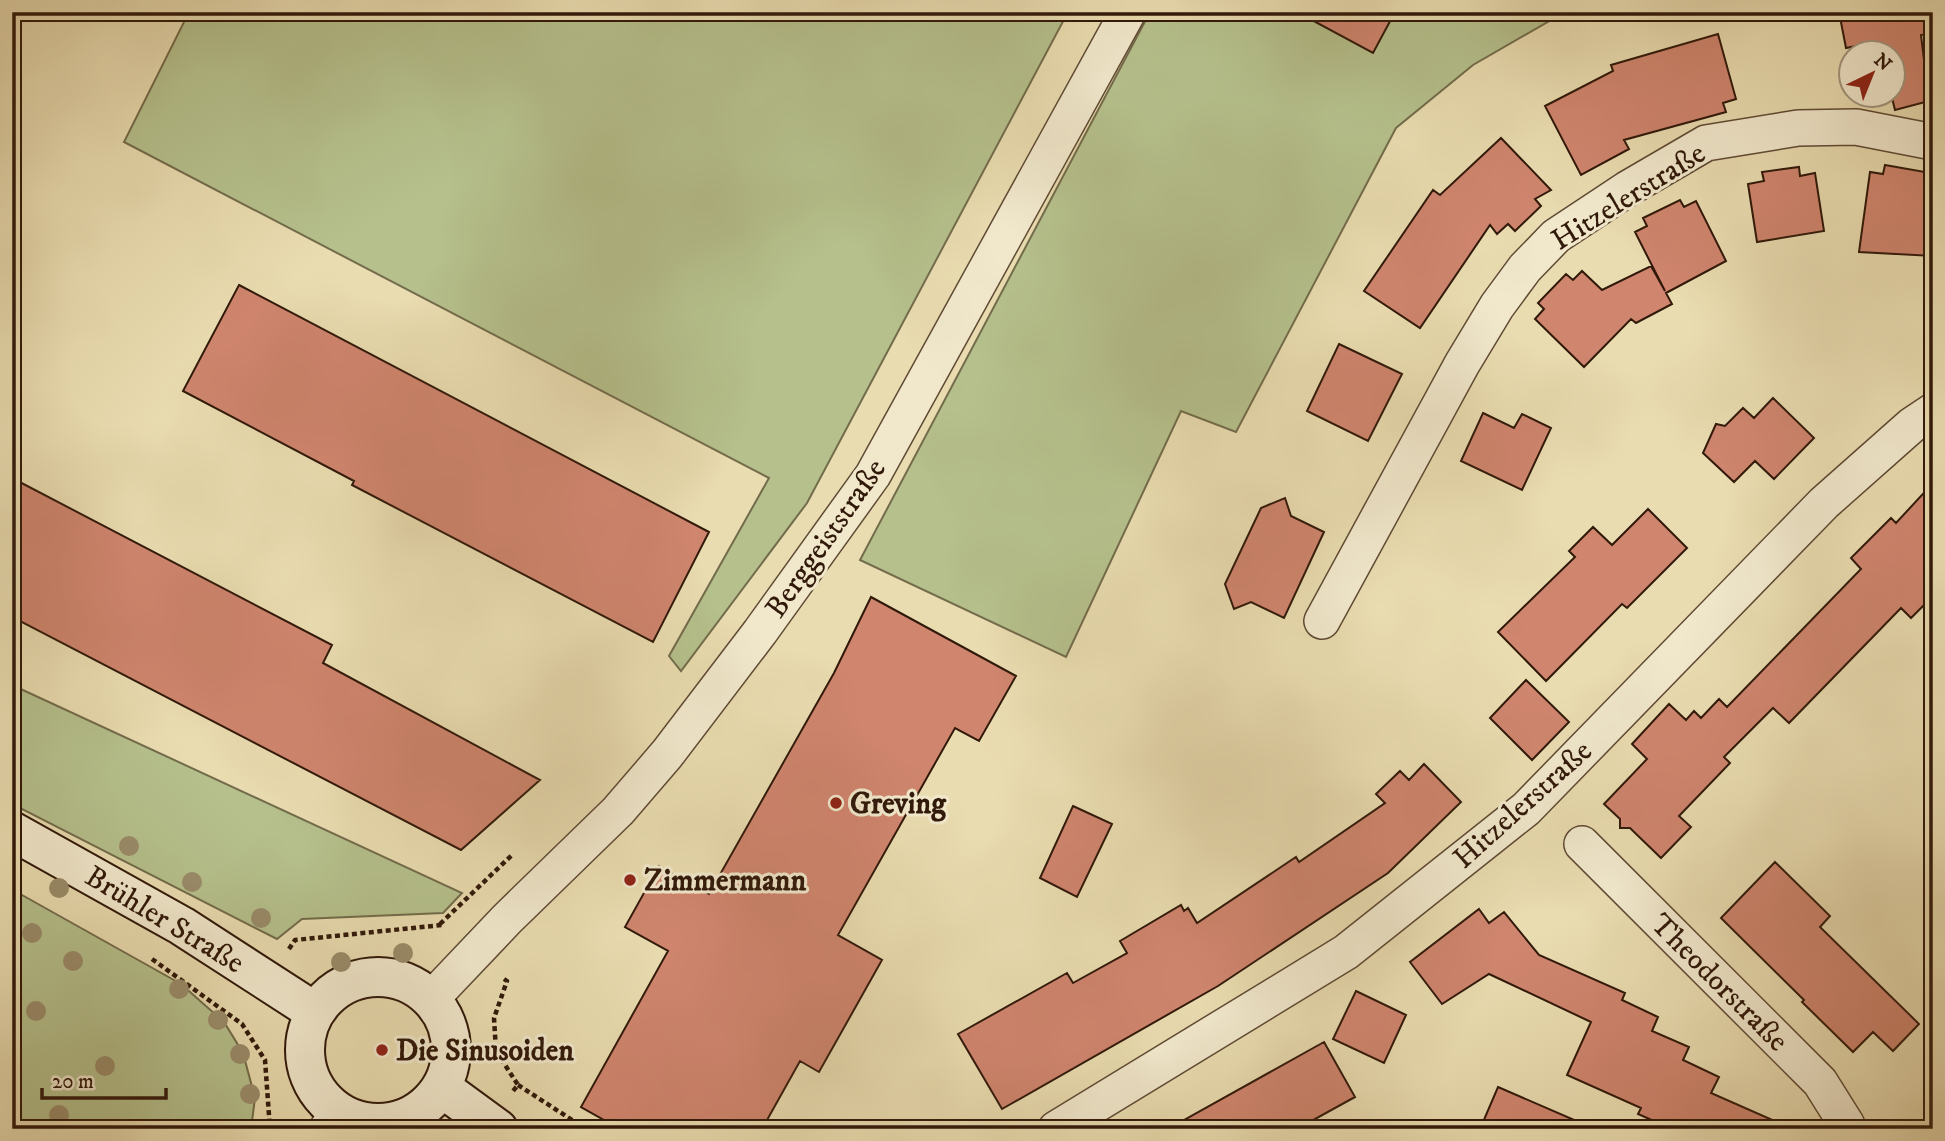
<svg xmlns="http://www.w3.org/2000/svg" width="1945" height="1141" font-family="'IM FELL DW Pica',serif">
<rect width="100%" height="100%" fill="#e9dcb0"/>
<filter id="stains"><feTurbulence type="fractalNoise" baseFrequency=".00286" numOctaves="4"/><feColorMatrix values="0 0 0 0 .2 0 0 0 0 .09 0 0 0 0 .02 0 0 0 .5 -.17"/></filter>
<radialGradient id="worn" r=".72"><stop offset=".6" stop-color="#630" stop-opacity="0"/><stop offset="1" stop-color="#630" stop-opacity=".3"/></radialGradient>
<path fill="#b5c08c" stroke="#736c4b" stroke-width="2" d="M 189,12 L 1068,12 L 807,503 L 681,671 L 669,656 L 769,478 L 124,142 Z
M 1150,12 L 1565,12 L 1473,65 L 1396,128 L 1236,432 L 1181,411 L 1066,657 L 860,560 Z
M 12,685 L 462,893 L 443,913 L 302,919 L 277,939 L 12,804 Z
M 22,895 L 181,984 L 224,1022 L 243,1053 L 255,1098 L 251,1129 L 12,1129 L 12,906 Z"/>
<path fill="#cf856e" stroke="#31190a" stroke-width="2" d="M 1297,12 L 1395,12 L 1373,53 Z
M 1839,12 L 1933,12 L 1933,33 L 1921,35 L 1929,101 L 1895,110 L 1891,94 L 1893,94 L 1893,52 L 1880,52 L 1877,42 L 1846,48 Z
M 1718,34 L 1736,99 L 1723,103 L 1726,112 L 1624,140 L 1629,149 L 1581,175 L 1545,106 L 1613,71 L 1611,65 Z
M 1501,138 L 1551,190 L 1535,199 L 1541,206 L 1515,231 L 1508,224 L 1497,234 L 1490,225 L 1420,328 L 1364,291 L 1433,190 L 1440,195 Z
M 1885,165 L 1925,172 L 1924,180 L 1933,181 L 1933,256 L 1859,252 L 1870,172 L 1883,174 Z
M 1799,167 L 1800,176 L 1815,173 L 1824,231 L 1757,242 L 1748,184 L 1764,181 L 1762,172 Z
M 1680,200 L 1684,207 L 1696,201 L 1726,261 L 1666,293 L 1672,304 L 1636,323 L 1631,319 L 1584,367 L 1535,319 L 1544,309 L 1538,303 L 1566,274 L 1573,280 L 1582,271 L 1602,290 L 1651,266 L 1665,291 L 1635,232 L 1647,226 L 1643,218 Z
M 239,285 L 709,532 L 653,642 L 352,485 L 354,481 L 183,391 Z
M 1339,344 L 1402,374 L 1368,441 L 1307,411 Z
M 1773,398 L 1814,438 L 1774,479 L 1755,461 L 1734,482 L 1703,453 L 1716,424 L 1725,426 L 1743,408 L 1754,418 Z
M 1483,413 L 1514,428 L 1522,414 L 1551,428 L 1522,490 L 1461,461 Z
M 12,478 L 332,645 L 323,663 L 540,780 L 461,850 L 12,617 Z
M 1933,483 L 1933,596 L 1911,618 L 1901,608 L 1789,723 L 1773,708 L 1724,757 L 1730,763 L 1679,816 L 1691,827 L 1661,858 L 1630,828 L 1620,828 L 1620,819 L 1604,804 L 1647,759 L 1632,744 L 1669,704 L 1686,720 L 1694,711 L 1701,718 L 1719,699 L 1727,707 L 1861,569 L 1851,558 L 1891,518 L 1896,523 Z
M 1285,498 L 1291,516 L 1324,532 L 1284,618 L 1251,602 L 1234,609 L 1225,584 L 1261,508 Z
M 1648,509 L 1687,548 L 1627,608 L 1622,604 L 1546,681 L 1498,632 L 1575,557 L 1569,551 L 1593,527 L 1612,545 Z
M 871,597 L 1016,676 L 979,741 L 955,728 L 838,935 L 882,960 L 819,1072 L 800,1061 L 762,1129 L 620,1129 L 581,1107 L 668,951 L 625,927 L 659,866 L 709,894 L 834,673 Z
M 1526,680 L 1569,722 L 1532,760 L 1490,718 Z
M 1424,764 L 1461,802 L 1388,873 L 1218,986 L 1002,1109 L 958,1034 L 1067,973 L 1073,983 L 1127,953 L 1120,941 L 1181,905 L 1184,911 L 1188,908 L 1197,923 L 1296,857 L 1299,862 L 1385,803 L 1376,794 L 1400,771 L 1409,780 Z
M 1073,806 L 1112,824 L 1077,897 L 1040,878 Z
M 1775,862 L 1830,916 L 1820,927 L 1919,1024 L 1893,1051 L 1873,1032 L 1853,1052 L 1802,1002 L 1804,1000 L 1721,918 Z
M 1479,909 L 1489,923 L 1504,912 L 1539,955 L 1625,993 L 1622,1000 L 1658,1017 L 1652,1031 L 1689,1047 L 1683,1060 L 1719,1077 L 1711,1093 L 1793,1129 L 1672,1129 L 1638,1114 L 1641,1108 L 1567,1075 L 1591,1022 L 1489,974 L 1442,1004 L 1410,962 Z
M 1356,991 L 1406,1015 L 1384,1063 L 1333,1039 Z
M 1324,1042 L 1355,1097 L 1297,1129 L 1168,1129 Z
M 1498,1087 L 1595,1129 L 1480,1129 Z"/>
<g fill="none" stroke-linecap="round" stroke-linejoin="round">
<g stroke="#5f4a34" stroke-width="38">
<path id="street" d="M 1322,621 L 1462,364 L 1497,306 L 1525,268 L 1556,236 L 1627,189 L 1706,143 L 1798,128 L 1856,127 L 1933,142
M 1582,844 L 1820,1082 L 1847,1125 L 1847,1129
M 431,999 L 507,919 L 618,811 L 667,754 L 760,632 L 873,475 L 1128,12
M 327,1129 L 338,1112
M 1056,1129 L 1346,952 L 1526,809 L 1824,503 L 1912,425 L 1933,411"/>
</g>
<g stroke="#31190a" stroke-width="42">
<path id="secondary" d="M 12,831 L 182,926 L 315,1012
M305 1050a73 73 0 1 1 146 0a73 73 0 1 1-146 0Z
M 442,1088 L 498,1129"/>
</g>
<path stroke="#31190a" stroke-width="4.5" stroke-dasharray="5 3.5" stroke-linecap="butt" d="M 440,924 L 513,854
M 289,949 L 295,940 L 442,925
M 152,959 L 242,1024 L 265,1060 L 270,1129
M 504,979 L 507,981 L 494,1018 L 496,1051 L 518,1085 L 513,1091
M 518,1085 L 586,1129"/>
<use href="#street" stroke="#f1e8cc" stroke-width="35"/>
<use href="#secondary" stroke="#f1e8cc" stroke-width="38"/>
</g>
<g fill="#9a8c6a">
<circle cx="129" cy="846" r="10"/>
<circle cx="192" cy="882" r="10"/>
<circle cx="59" cy="888" r="10"/>
<circle cx="261" cy="918" r="10"/>
<circle cx="32" cy="933" r="10"/>
<circle cx="403" cy="953" r="10"/>
<circle cx="73" cy="961" r="10"/>
<circle cx="341" cy="962" r="10"/>
<circle cx="179" cy="989" r="10"/>
<circle cx="36" cy="1011" r="10"/>
<circle cx="218" cy="1020" r="10"/>
<circle cx="240" cy="1054" r="10"/>
<circle cx="105" cy="1066" r="10"/>
<circle cx="250" cy="1094" r="10"/>
<circle cx="59" cy="1115" r="10"/>
</g>
<g fill="#8f2418" stroke="#f1e8cc" stroke-width="2.5">
<circle cx="836" cy="803" r="7"/>
<circle cx="630" cy="880" r="7"/>
<circle cx="382" cy="1050" r="7"/>
</g>
<g text-anchor="middle" stroke-width="6" stroke-linejoin="round" paint-order="stroke">
<g font-size="30" fill="#31190a" stroke="#f1e8cc">
<text transform="translate(1628 196) rotate(-32)" y="10">Hitzelerstraße</text>
<text transform="translate(825 538) rotate(-55)" y="10">Berggeiststraße</text>
<text transform="translate(1522 804) rotate(-42)" y="10">Hitzelerstraße</text>
<text transform="translate(165 919) rotate(31)" y="10">Brühler Straße</text>
<text transform="translate(1720 982) rotate(45)" y="10">Theodorstraße</text>
</g>
<g font-size="30" font-weight="bold" fill="#31190a" stroke="#f1e8cc" text-anchor="start">
<text x="850" y="813">Greving</text>
<text x="644" y="890">Zimmermann</text>
<text x="396" y="1060">Die Sinusoiden</text>
</g>
</g>
<rect width="1945" height="1141" fill="none" stroke="#e9dcb0" stroke-width="42"/>
<rect x="14" y="14" width="1917" height="1113" fill="none" stroke="#31190a" stroke-width="3.5"/>
<rect x="21" y="21" width="1903" height="1099" fill="none" stroke="#31190a" stroke-width="2"/>
<g transform="translate(1872 74) rotate(43)"><circle r="33" fill="#f1e8cc" stroke="#a4957e" stroke-width="2"/>
<path d="M0-5L12 26L0 18L-12 26Z" fill="#8f2418"/>
<text y="-10" font-size="19" font-weight="bold" text-anchor="middle" fill="#31190a">N</text>
</g>
<path d="M42 1088v10h124v-10" fill="none" stroke="#31190a" stroke-width="3.5"/>
<text x="52" y="1088" font-size="21" fill="#31190a" stroke="#f1e8cc" stroke-width="5" paint-order="stroke">20 m</text>
<rect width="100%" height="100%" filter="url(#stains)"/>
<rect width="100%" height="100%" fill="url(#worn)"/>
</svg>
